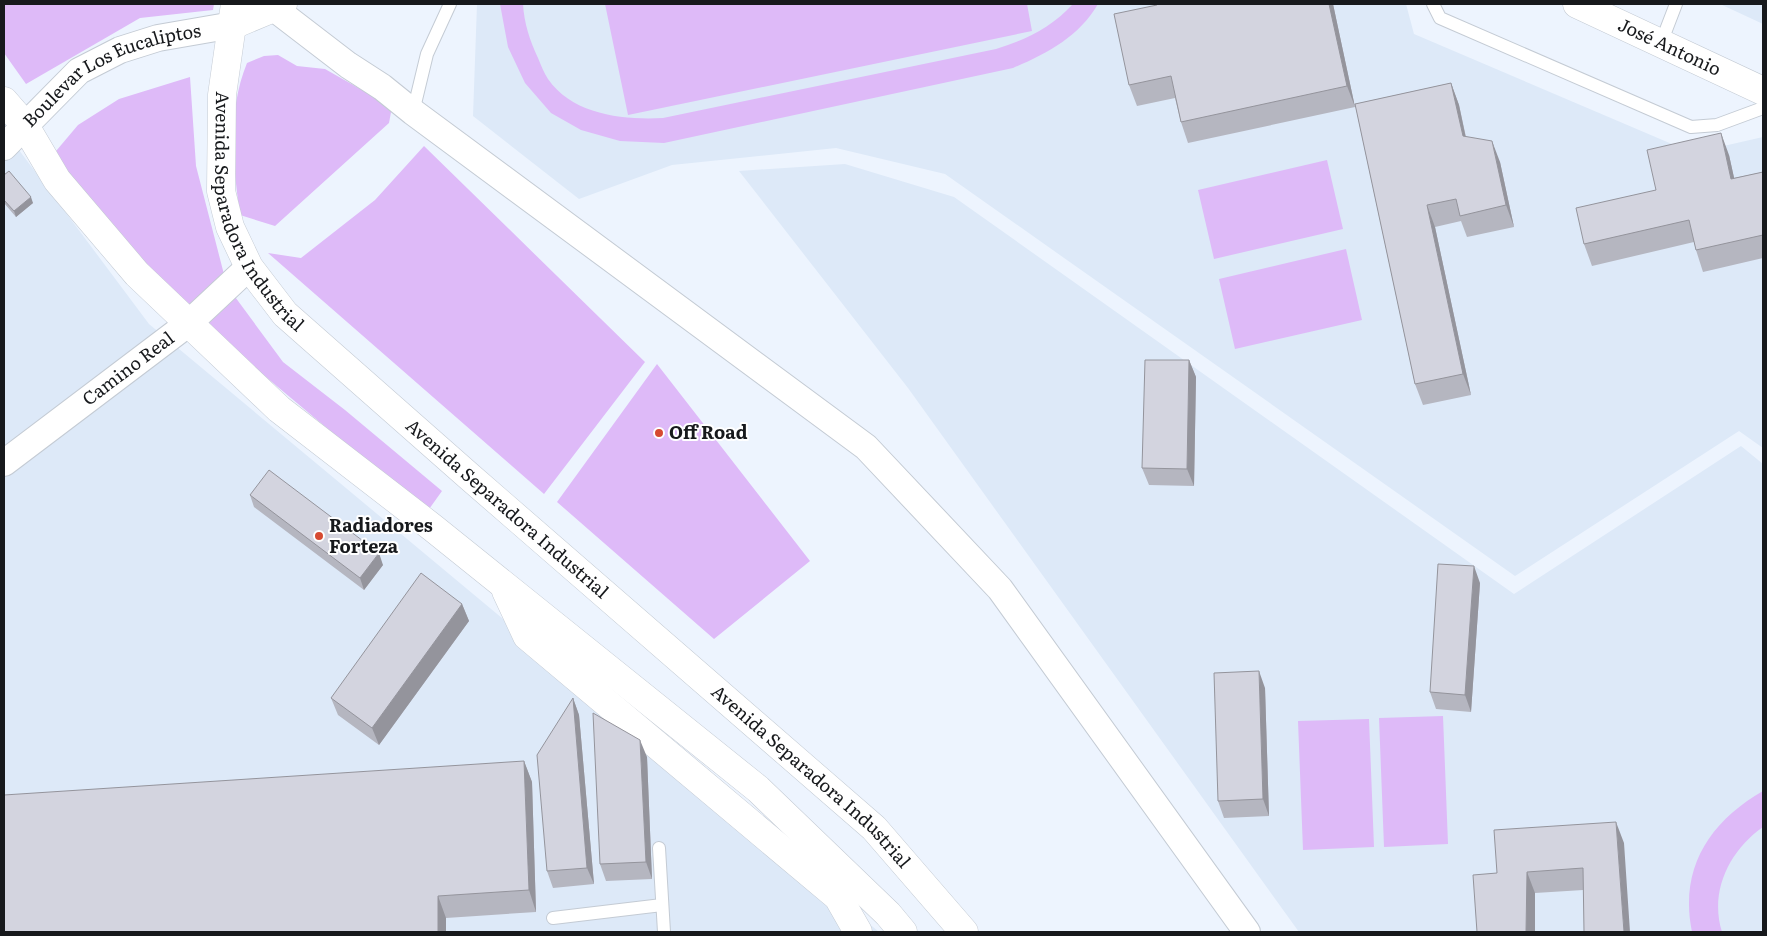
<svg xmlns="http://www.w3.org/2000/svg" width="1767" height="936" font-family="Literata,serif">
<rect width="100%" height="100%" fill="#edf4fe"/>
<path fill="#dde9f8" d="M 477,4 L 1406,4 L 1414,34 L 1693,153 L 1763,137 L 1763,448 L 1739,431 L 1515,576 L 945,174 L 836,148 L 672,165 L 579,199 L 473,116 Z
M 1720,4 L 1763,4 L 1763,24 Z
M 4,130 L 149,324 L 879,932 L 4,932 Z
M 845,164 L 954,197 L 1514,594 L 1741,446 L 1763,464 L 1763,932 L 1299,932 L 908,388 L 739,171 Z"/>
<path fill="#debaf8" d="M 4,4 L 214,4 L 213,10 L 140,18 L 26,84 L 4,53 Z
M 500,4 L 523,4 C 524,23 530,41 538,58 C 541,65 544,73 548,79 C 573,115 623,120 663,118 L 996,49 C 1026,40 1052,27 1073,4 L 1098,4 C 1079,37 1046,54 1013,68 L 664,143 L 620,141 L 581,130 L 551,113 L 525,83 L 508,47 Z
M 605,4 L 1027,4 L 1032,31 L 628,115 Z
M 278,55 L 297,66 L 325,69 L 392,107 L 389,123 L 275,226 L 240,215 C 233,164 227,112 247,63 L 264,56 Z
M 190,77 L 196,166 L 227,286 L 283,362 L 345,410 L 442,491 L 427,512 L 229,346 L 143,262 L 51,157 L 78,125 L 119,99 Z
M 424,146 L 645,362 L 544,494 L 268,253 L 301,258 L 375,200 Z
M 1327,160 L 1343,229 L 1214,259 L 1198,190 Z
M 1346,249 L 1362,320 L 1235,349 L 1219,279 Z
M 657,364 L 810,561 L 714,639 L 557,502 Z
M 1443,716 L 1448,844 L 1384,847 L 1379,718 Z
M 1369,719 L 1374,847 L 1303,850 L 1298,721 Z
M 1763,791 L 1763,827 C 1730,850 1709,891 1722,932 L 1692,932 C 1679,869 1709,822 1763,791 Z"/>
<g fill="none" stroke-linecap="round" stroke-linejoin="round">
<g stroke="#c4cbd4" stroke-width="14">
<path id="service" d="M 1433,4 L 1440,18 L 1691,127 L 1717,125 L 1763,108
M 1661,43 L 1676,4
M 413,112 L 427,54 L 450,4
M 659,848 L 664,932
M 553,918 L 662,905"/>
</g>
<g stroke="#c4cbd4" stroke-width="28">
<g id="minor">
<path d="M 271,4 L 275,9 L 348,65 L 382,87 L 413,112 L 866,447 L 1000,589 L 1247,932"/>
<path id="s1" d="M 4,147 L 79,71 L 120,50 L 158,38 L 233,25"/>
<path id="s2" d="M 4,463 L 189,323 L 249,267"/>
</g>
</g>
<g stroke="#c4cbd4" stroke-width="29">
<g id="tertiary">
<path id="s3" d="M 1577,4 L 1763,91"/>
<path d="M 233,25 L 283,4"/>
</g>
</g>
<g stroke="#c4cbd4" stroke-width="29">
<g id="secondary">
<path id="s4" d="M 235,4 L 222,95 L 221,191 L 230,227 L 249,267 L 285,314 L 471,478 L 874,828 L 964,932"/>
<path d="M 4,101 L 24,124 L 57,180 L 137,274 L 279,409 L 433,528 L 758,789 L 888,914 L 903,932"/>
<path d="M 506,591 L 527,636 L 838,897 L 858,932"/>
</g>
</g>
<use href="#service" stroke="#fff" stroke-width="12"/>
<use href="#minor" stroke="#fff" stroke-width="26"/>
<use href="#tertiary" stroke="#fff" stroke-width="28"/>
<use href="#secondary" stroke="#fff" stroke-width="28"/>
</g>
<path fill="#b5b6c0" d="M 1333,4 L 1355,107 L 1188,143 L 1181,122 L 1175,98 L 1137,106 L 1129,85 Z
M 1451,83 L 1459,105 L 1466,137 L 1500,162 L 1514,227 L 1467,237 L 1461,221 L 1435,227 L 1471,395 L 1423,405 L 1415,384 L 1355,104 Z
M 1729,155 L 1734,178 L 1763,172 L 1763,258 L 1703,272 L 1696,250 L 1694,242 L 1592,266 L 1584,244 L 1656,190 Z
M 4,175 L 33,203 L 16,217 L 4,203 Z
M 1189,360 L 1196,377 L 1194,486 L 1149,485 L 1142,468 Z
M 250,495 L 383,565 L 364,590 L 254,507 Z
M 1480,583 L 1471,712 L 1436,709 L 1430,692 Z
M 462,604 L 469,621 L 379,745 L 338,715 L 331,698 Z
M 1265,688 L 1269,816 L 1224,818 L 1218,801 Z
M 573,698 L 579,715 L 594,884 L 553,888 L 547,871 Z
M 647,757 L 652,879 L 606,881 L 600,864 Z
M 524,761 L 532,782 L 536,912 L 446,918 L 446,932 L 4,932 Z
M 1624,843 L 1583,890 L 1535,893 L 1535,932 L 1477,932 L 1497,873 Z"/>
<path fill="#94949c" d="M 1329,4 L 1333,4 L 1355,107 L 1347,86 Z
M 1451,83 L 1459,105 L 1470,158 L 1463,136 Z
M 1721,133 L 1729,155 L 1739,200 L 1731,179 Z
M 1492,141 L 1500,162 L 1514,227 L 1506,205 Z
M 31,197 L 33,203 L 16,217 L 14,211 Z
M 1427,205 L 1435,227 L 1471,395 L 1463,374 Z
M 1189,360 L 1196,377 L 1194,486 L 1187,469 Z
M 379,553 L 383,565 L 364,590 L 360,578 Z
M 1474,566 L 1480,583 L 1471,712 L 1465,695 Z
M 462,604 L 469,621 L 379,745 L 372,728 Z
M 1259,671 L 1265,688 L 1269,816 L 1263,799 Z
M 573,698 L 579,715 L 594,884 L 587,868 Z
M 640,740 L 647,757 L 652,879 L 646,862 Z
M 524,761 L 532,782 L 536,912 L 529,890 Z
M 1616,822 L 1624,843 L 1630,932 L 1624,932 Z
M 1527,872 L 1535,893 L 1535,932 L 1526,932 Z
M 438,896 L 446,918 L 446,932 L 438,932 Z"/>
<path fill="#d3d4df" stroke="#94949c" d="M 1157,4 L 1329,4 L 1347,86 L 1181,122 L 1171,76 L 1129,85 L 1114,14 L 1157,5 Z
M 1451,83 L 1463,136 L 1492,141 L 1506,205 L 1460,216 L 1456,199 L 1427,205 L 1463,374 L 1415,384 L 1355,104 Z
M 1721,133 L 1731,179 L 1763,172 L 1763,235 L 1696,250 L 1689,220 L 1584,244 L 1576,208 L 1656,190 L 1647,150 Z
M 9,171 L 31,197 L 14,211 L 4,200 L 4,175 Z
M 1145,360 L 1189,360 L 1187,469 L 1142,468 Z
M 269,470 L 379,553 L 360,578 L 250,495 Z
M 1438,564 L 1474,566 L 1465,695 L 1430,692 Z
M 421,573 L 462,604 L 372,728 L 331,698 Z
M 1259,671 L 1263,799 L 1218,801 L 1214,673 Z
M 573,698 L 587,868 L 547,871 L 537,755 Z
M 593,713 L 640,740 L 646,862 L 600,864 Z
M 524,761 L 529,890 L 438,896 L 438,932 L 4,932 L 4,795 Z
M 1616,822 L 1624,932 L 1584,932 L 1583,868 L 1527,872 L 1526,932 L 1477,932 L 1473,875 L 1497,873 L 1494,830 Z"/>
<g fill="#d64a31" stroke="#fff" stroke-width="2">
<circle cx="659" cy="433" r="5"/>
<circle cx="319" cy="536" r="5"/>
</g>
<g text-anchor="middle" stroke-width="4" stroke-linejoin="round" paint-order="stroke">
<g font-size="18" fill="#17191c" stroke="#fff">
<text dy="6" stroke="none"><textPath href="#s3" startOffset="102">José Antonio</textPath></text>
<text dy="6" stroke="none"><textPath href="#s1" startOffset="134">Boulevar Los Eucaliptos</textPath></text>
<text dy="6" stroke="none"><textPath href="#s4" startOffset="219">Avenida Separadora Industrial</textPath></text>
<text dy="6" stroke="none"><textPath href="#s2" startOffset="156">Camino Real</textPath></text>
<text dy="6" stroke="none"><textPath href="#s4" startOffset="624">Avenida Separadora Industrial</textPath></text>
<text dy="6" stroke="none"><textPath href="#s4" startOffset="1029">Avenida Separadora Industrial</textPath></text>
</g>
<g font-size="18" font-weight="bold" fill="#17191c" stroke="#fff" text-anchor="start">
<text x="669" y="439">Off Road</text>
<text x="329" y="532">Radiadores<tspan x="329" dy="21">Forteza</tspan></text>
</g>
</g>
<rect width="1767" height="936" fill="none" stroke="#17191c" stroke-width="10"/>
</svg>
